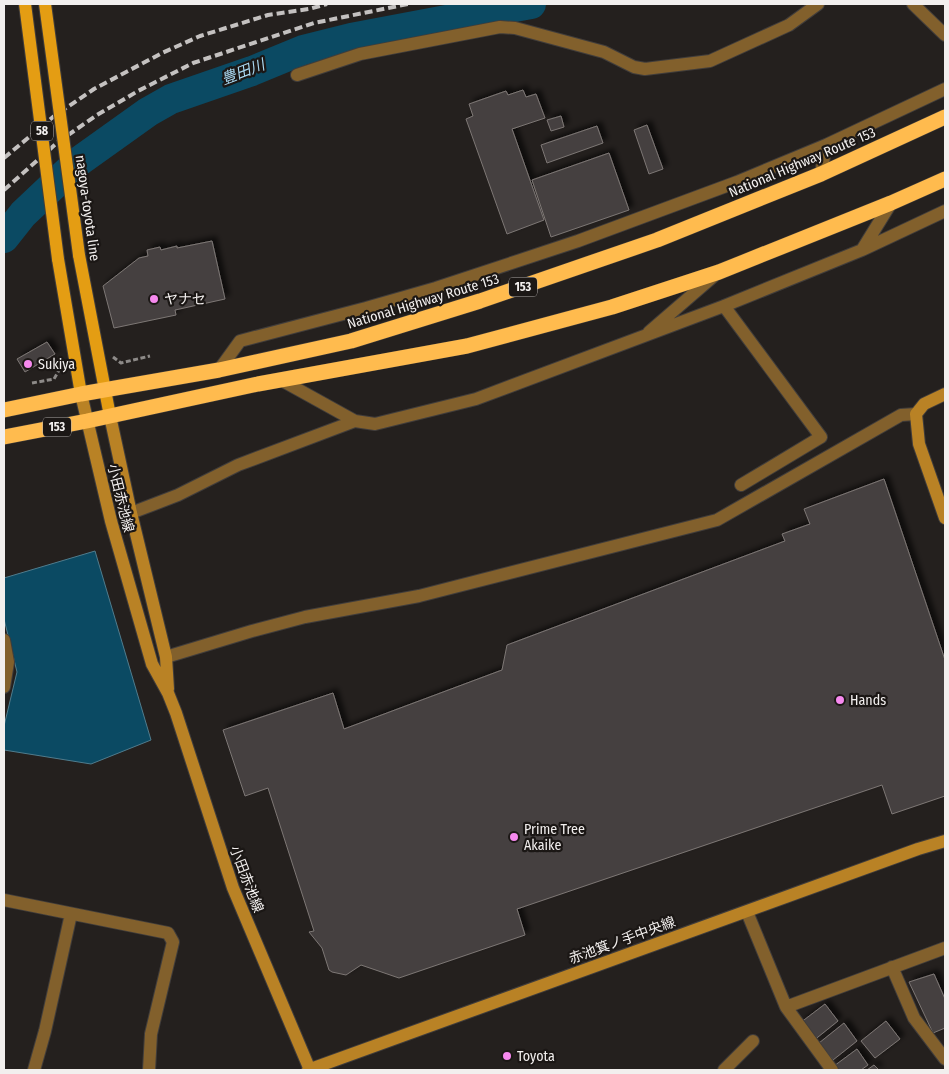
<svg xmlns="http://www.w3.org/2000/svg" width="949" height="1074" font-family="'Fira Sans Condensed','Noto Sans JP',sans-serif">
<defs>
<filter id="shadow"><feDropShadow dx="4.5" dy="-4.5" stdDeviation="2.5" flood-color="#0009"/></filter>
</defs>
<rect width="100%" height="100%" fill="#24201e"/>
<path fill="#0b4a63" stroke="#507c8d" d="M 95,551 L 151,740 L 91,764 L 4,750 L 4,726 L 17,672 L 4,619 L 4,578 Z"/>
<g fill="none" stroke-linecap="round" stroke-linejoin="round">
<path stroke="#0b4a63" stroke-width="30" d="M 4,238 L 23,214 L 78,162 L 148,112 L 171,99 L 252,71 L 303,50 L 351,38 L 531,4"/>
</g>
<path fill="#45403f" stroke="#7d7775" filter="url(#shadow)" d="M 523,90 L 526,97 L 536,94 L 545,118 L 512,129 L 544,220 L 507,234 L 466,119 L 473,116 L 469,104 L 506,91 L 508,95 Z
M 561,116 L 564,127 L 551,131 L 547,120 Z
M 647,125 L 663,169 L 649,174 L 634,130 Z
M 597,126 L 603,143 L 547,163 L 541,145 Z
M 609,153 L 629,210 L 551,237 L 532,180 Z
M 212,241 L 225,299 L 175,310 L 176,315 L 114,328 L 103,286 L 139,258 L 148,256 L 147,250 L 160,247 L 161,250 L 177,246 L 177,248 Z
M 47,342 L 55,354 L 25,372 L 17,359 Z
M 884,479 L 945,660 L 945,796 L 892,814 L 882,785 L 517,909 L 525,935 L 399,978 L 361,965 L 346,975 L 332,972 L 329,970 L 322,948 L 309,932 L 314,931 L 268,788 L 245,796 L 223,730 L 333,693 L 344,729 L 502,670 L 507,645 L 785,541 L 782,534 L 810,524 L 804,509 Z
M 934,974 L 945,999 L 945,1028 L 933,1033 L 909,982 Z
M 825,1004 L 838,1021 L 813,1041 L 800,1023 Z
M 886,1021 L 900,1039 L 875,1058 L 861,1041 Z
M 844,1023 L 857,1041 L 833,1060 L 819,1043 Z
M 857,1049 L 868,1065 L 861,1070 L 837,1070 L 834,1066 Z
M 874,1065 L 879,1070 L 867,1070 Z"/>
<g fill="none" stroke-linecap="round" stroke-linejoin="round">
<g stroke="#413d3b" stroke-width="14">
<path id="street" d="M 913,4 L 945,35
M 297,75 L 360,54 L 500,27 L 515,28 L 604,52 L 634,67 L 645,69 L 710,61 L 789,25 L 818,4
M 821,174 L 826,145
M 862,250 L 891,203
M 724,306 L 821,437 L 741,485
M 649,332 L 715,275
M 219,370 L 240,341 L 366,308 L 436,288 L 578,241 L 737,182 L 826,145 L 945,89
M 281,380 L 355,421 L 375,424 L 476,399 L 724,306 L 862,250 L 945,211
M 131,513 L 178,495 L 238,465 L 355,421
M 4,640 L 8,662 L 4,687
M 166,657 L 252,631 L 305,617 L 419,596 L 717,520 L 901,415 L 916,414
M 4,900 L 168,933 L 173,942 L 151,1034 L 149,1070
M 747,912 L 786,1007 L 945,948
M 892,967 L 914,1018 L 945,1059
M 786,1007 L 832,1070
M 34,1070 L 45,1031 L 71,914
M 724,1070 L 753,1041"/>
</g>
<g stroke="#413d3b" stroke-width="14">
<path id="secondary" d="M 81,394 L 111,521 L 152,664 L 168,693 L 176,713 L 233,888 L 310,1070
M 945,394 L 924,404 L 916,414 L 919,444 L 945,518
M 110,416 L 131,513 L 166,657 L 168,689
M 308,1070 L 918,849 L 945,841"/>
</g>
<g stroke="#413d3b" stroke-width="14">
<path id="primary" d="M 79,255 L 110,416
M 58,259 L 81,394"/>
</g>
<g stroke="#413d3b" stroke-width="16">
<path id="highway" d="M 4,410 L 81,394 L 219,370 L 351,341 L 480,301 L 657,240 L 821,174 L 945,117
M 4,437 L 87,421 L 258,384 L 467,346 L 612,307 L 719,272 L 891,203 L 945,179"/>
</g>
<path stroke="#8d8a88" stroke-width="3" stroke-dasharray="5 2.5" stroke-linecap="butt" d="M 113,357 L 121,363 L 150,356
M 32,383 L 54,379 L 62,365"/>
<use href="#street" stroke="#82602c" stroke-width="12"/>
<use href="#secondary" stroke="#b98225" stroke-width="12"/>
<use href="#primary" stroke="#e49d13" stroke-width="12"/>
<use href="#highway" stroke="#ffbb4e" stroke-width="15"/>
<path stroke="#c4c1c0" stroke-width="4" stroke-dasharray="8 4" stroke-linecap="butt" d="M 4,158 L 53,117 L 94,89 L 162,53 L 200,36 L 268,15 L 309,9 L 327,4
M 4,190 L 58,142 L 97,115 L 138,91 L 193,63 L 314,23 L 408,4"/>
<g stroke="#413d3b" stroke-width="14" stroke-linecap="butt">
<path id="primary-bridge" d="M 25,4 L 58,259
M 45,4 L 79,255"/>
</g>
<use href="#primary-bridge" stroke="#e49d13" stroke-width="12"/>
</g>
<g fill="#f689ee" stroke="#1b1715" stroke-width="2">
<circle cx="154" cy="299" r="5"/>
<circle cx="28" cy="364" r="5"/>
<circle cx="840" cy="700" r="5"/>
<circle cx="514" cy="837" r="5"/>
<circle cx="507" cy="1056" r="5"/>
</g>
<g text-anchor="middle" stroke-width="4.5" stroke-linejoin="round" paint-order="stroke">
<g fill="#1b1715" stroke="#b2aead" stroke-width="1">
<rect x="31" y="121.5" width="22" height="19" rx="4"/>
<rect x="509" y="277.5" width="28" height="19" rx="4"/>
<rect x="43" y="417.5" width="28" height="19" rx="4"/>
</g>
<g font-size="12" font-weight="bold" fill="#f2efee">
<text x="42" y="135">58</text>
<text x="523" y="291">153</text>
<text x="57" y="431">153</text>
</g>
<g font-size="14" fill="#f2efee" stroke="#1b1715">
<text transform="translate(802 162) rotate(-23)" y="5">National Highway Route 153</text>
<text transform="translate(88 208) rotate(82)" y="5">nagoya-toyota line</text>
<text transform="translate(423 301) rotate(-17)" y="5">National Highway Route 153</text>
<text transform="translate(121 498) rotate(76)" y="5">小田赤池線</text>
<text transform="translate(247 879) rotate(69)" y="5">小田赤池線</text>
<text transform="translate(622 940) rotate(-20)" y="5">赤池箕ノ手中央線</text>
</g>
<g font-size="14" fill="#f2efee" stroke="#1b1715" text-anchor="start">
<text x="164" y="304">ヤナセ</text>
<text x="38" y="369">Sukiya</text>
<text x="850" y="705">Hands</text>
<text x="524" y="834">Prime Tree<tspan x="524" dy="16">Akaike</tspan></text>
<text x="517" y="1061">Toyota</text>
</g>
<g font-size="15" font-style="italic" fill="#aad9f2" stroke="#1b1715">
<text transform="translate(243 72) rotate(-21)" y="5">豊田川</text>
</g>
</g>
<rect width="949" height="1074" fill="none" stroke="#f2efee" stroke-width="10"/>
</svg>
